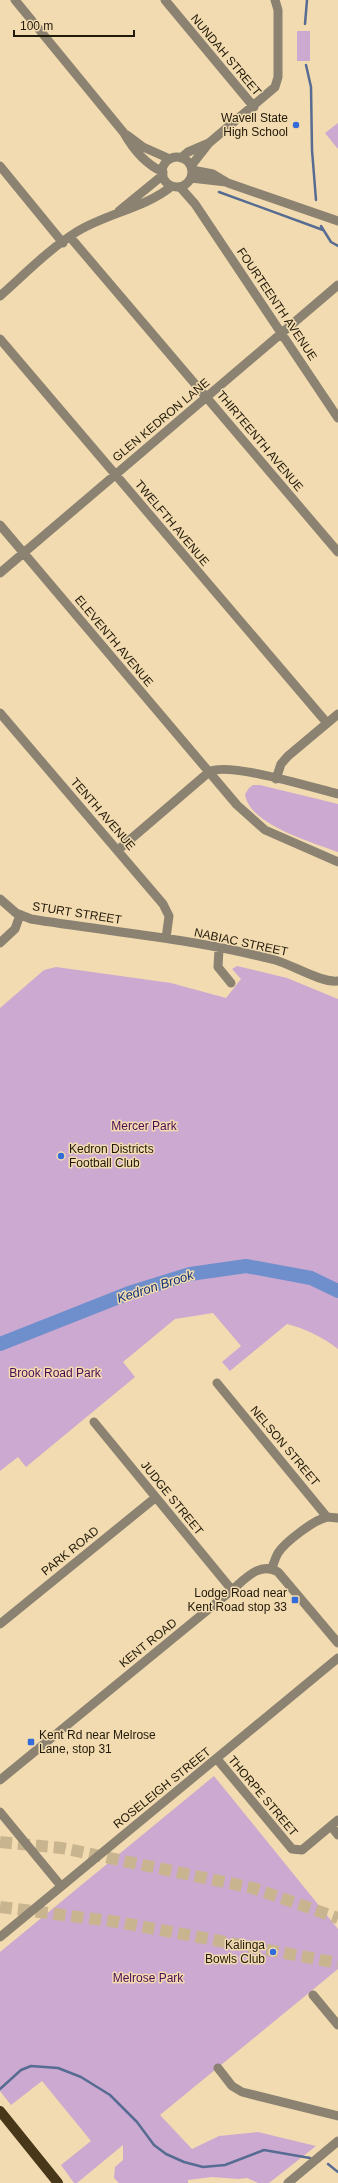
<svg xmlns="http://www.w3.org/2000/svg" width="338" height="2183" font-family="Helvetica,sans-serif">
<rect width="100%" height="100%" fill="#f2dbb0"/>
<path fill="#cca9d1" d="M 297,31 L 310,31 L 310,61 L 297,61 Z
M 338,123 L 338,149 L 325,133 Z
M 253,785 L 260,785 L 338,804 L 338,852 C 314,843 248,824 245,794 L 249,788 Z
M 237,966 L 287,978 L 338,999 L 338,1349 C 323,1337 306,1329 287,1324 L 230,1371 L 222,1362 L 241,1346 L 213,1313 L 175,1319 L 123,1362 L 135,1377 L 26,1467 L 18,1457 L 0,1471 L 0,1008 L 44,970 L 56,967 L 171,983 L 226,998 L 241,979 L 232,969 Z
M 214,1776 L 338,1929 L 338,1969 L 160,2115 L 192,2149 L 219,2136 L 258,2132 L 316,2146 L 269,2183 L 258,2183 L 247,2178 L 238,2179 L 212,2177 L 188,2180 L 188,2183 L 119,2183 L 114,2178 L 115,2167 L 123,2160 L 123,2145 L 77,2183 L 74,2183 L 61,2165 L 91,2141 L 42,2081 L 11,2105 L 0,2091 L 0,1952 Z"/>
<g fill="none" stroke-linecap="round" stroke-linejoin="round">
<path stroke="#576c92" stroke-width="2.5" d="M 305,24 L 307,0
M 306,65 L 311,87 L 312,150 L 316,200
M 219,192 L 323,230
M 321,226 L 331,242 L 338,246
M 0,2089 L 21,2070 L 31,2066 L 58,2068 L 81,2077 L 110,2095 L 137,2122 L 154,2145 L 166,2154 L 184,2162 L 203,2167 L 225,2165 L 264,2150 L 310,2158
M 328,2164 L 338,2172"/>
<path stroke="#6e8fcc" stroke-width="14" d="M 0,1344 L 129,1293 L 190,1274 L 246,1266 L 311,1278 L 338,1291"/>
<path stroke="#c8b48f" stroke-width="12" stroke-dasharray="12 6" stroke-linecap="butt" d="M 0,1842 L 62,1848 L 253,1888 L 338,1918
M 0,1907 L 118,1922 L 338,1963"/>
<path stroke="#8b8271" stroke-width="9" d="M 15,0 L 124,133 C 133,149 145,164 163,172
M 165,0 L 254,107
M 127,135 L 143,147 L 170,159
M162 172a15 15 0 1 1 30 0a15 15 0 1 1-30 0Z
M 181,158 L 188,152 L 209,143
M 0,166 L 63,243
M 191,166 L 209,143 L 275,87 L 278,77 L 278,10 L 275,0
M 192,170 L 213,174 L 228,183 L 338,221
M 191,178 L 226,182
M 180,187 L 195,204 L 338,418
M 119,211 L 163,175
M 70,237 L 338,552
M 0,296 C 25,274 50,248 78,231 C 108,213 145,208 172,186
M 0,339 L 327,723
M 0,525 L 237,805 L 265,830 L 338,862
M 0,573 L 338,285
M 0,713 L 163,904 L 169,916 L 166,938
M 276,779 L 281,764 L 288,756 L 338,714
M 118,850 L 209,772 C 227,761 314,788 338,794
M 0,899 L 16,913 L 31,919 C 112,932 195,939 275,960 C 293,965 321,983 338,981
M 0,943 L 15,929 L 20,915
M 219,949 L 218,967 L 231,983
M 217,1383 L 327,1517 L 338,1518
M 94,1422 L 232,1590
M 272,1568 C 274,1563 275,1558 278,1553 C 285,1542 314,1520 327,1517
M 0,1624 L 155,1498
M 217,1759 L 292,1849 L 302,1850 L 338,1820
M 0,1780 L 232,1590 C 245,1579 260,1561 278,1572 L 338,1643
M 0,1812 L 61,1886
M 331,1826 L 338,1835
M 0,1937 L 338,1658
M 313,1995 L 338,2025
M 218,2068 L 232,2086 L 242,2092 L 338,2116
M 288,2183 L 338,2141"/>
<path stroke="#483819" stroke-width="10" d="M 0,2111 L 58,2183"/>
</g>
<g fill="#346bda" stroke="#f2dbb0" stroke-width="1.5">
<circle cx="296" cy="125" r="4"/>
<circle cx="61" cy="1156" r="4"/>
<rect x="291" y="1596" width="8" height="8" rx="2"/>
<rect x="27" y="1738" width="8" height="8" rx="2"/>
<circle cx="273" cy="1952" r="4"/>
</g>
<g text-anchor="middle" stroke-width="3" stroke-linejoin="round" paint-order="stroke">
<g font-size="12" fill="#211909" stroke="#f2dbb0">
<text transform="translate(226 55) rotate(50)" y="4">NUNDAH STREET</text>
<text transform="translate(277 304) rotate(56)" y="4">FOURTEENTH AVENUE</text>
<text transform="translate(161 420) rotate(-40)" y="4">GLEN KEDRON LANE</text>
<text transform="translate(260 441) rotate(50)" y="4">THIRTEENTH AVENUE</text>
<text transform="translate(172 523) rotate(50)" y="4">TWELFTH AVENUE</text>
<text transform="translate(114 641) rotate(50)" y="4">ELEVENTH AVENUE</text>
<text transform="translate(103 814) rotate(49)" y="4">TENTH AVENUE</text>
<text transform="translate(77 913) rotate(9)" y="4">STURT STREET</text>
<text transform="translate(241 942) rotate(12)" y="4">NABIAC STREET</text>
<text transform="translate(285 1446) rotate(50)" y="4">NELSON STREET</text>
<text transform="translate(172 1498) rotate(51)" y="4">JUDGE STREET</text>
<text transform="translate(70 1551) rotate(-39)" y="4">PARK ROAD</text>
<text transform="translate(148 1643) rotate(-39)" y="4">KENT ROAD</text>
<text transform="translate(162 1788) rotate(-39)" y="4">ROSELEIGH STREET</text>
<text transform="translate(263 1796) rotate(50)" y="4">THORPE STREET</text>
</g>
<g font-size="12" fill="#211909" stroke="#f2dbb0" text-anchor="end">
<text x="288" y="122">Wavell State<tspan x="288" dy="14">High School</tspan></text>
<text x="69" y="1153" text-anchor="start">Kedron Districts<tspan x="69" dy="14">Football Club</tspan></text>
<text x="287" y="1597">Lodge Road near<tspan x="287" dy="14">Kent Road stop 33</tspan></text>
<text x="39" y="1739" text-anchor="start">Kent Rd near Melrose<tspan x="39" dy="14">Lane, stop 31</tspan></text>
<text x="265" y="1949">Kalinga<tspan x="265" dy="14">Bowls Club</tspan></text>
</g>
<g font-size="12" fill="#4b0b54" stroke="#f2dbb0">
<text x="144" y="1130">Mercer Park</text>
<text x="55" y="1377">Brook Road Park</text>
<text x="148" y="1982">Melrose Park</text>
</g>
<g font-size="13" font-style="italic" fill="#0d3078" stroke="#f2dbb0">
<text transform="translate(155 1286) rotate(-18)" y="5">Kedron Brook</text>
</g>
</g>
<path d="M14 30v6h120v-6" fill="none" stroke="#211909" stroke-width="2"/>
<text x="20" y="30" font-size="12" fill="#211909" stroke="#f2dbb0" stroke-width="3" paint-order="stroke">100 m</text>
</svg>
